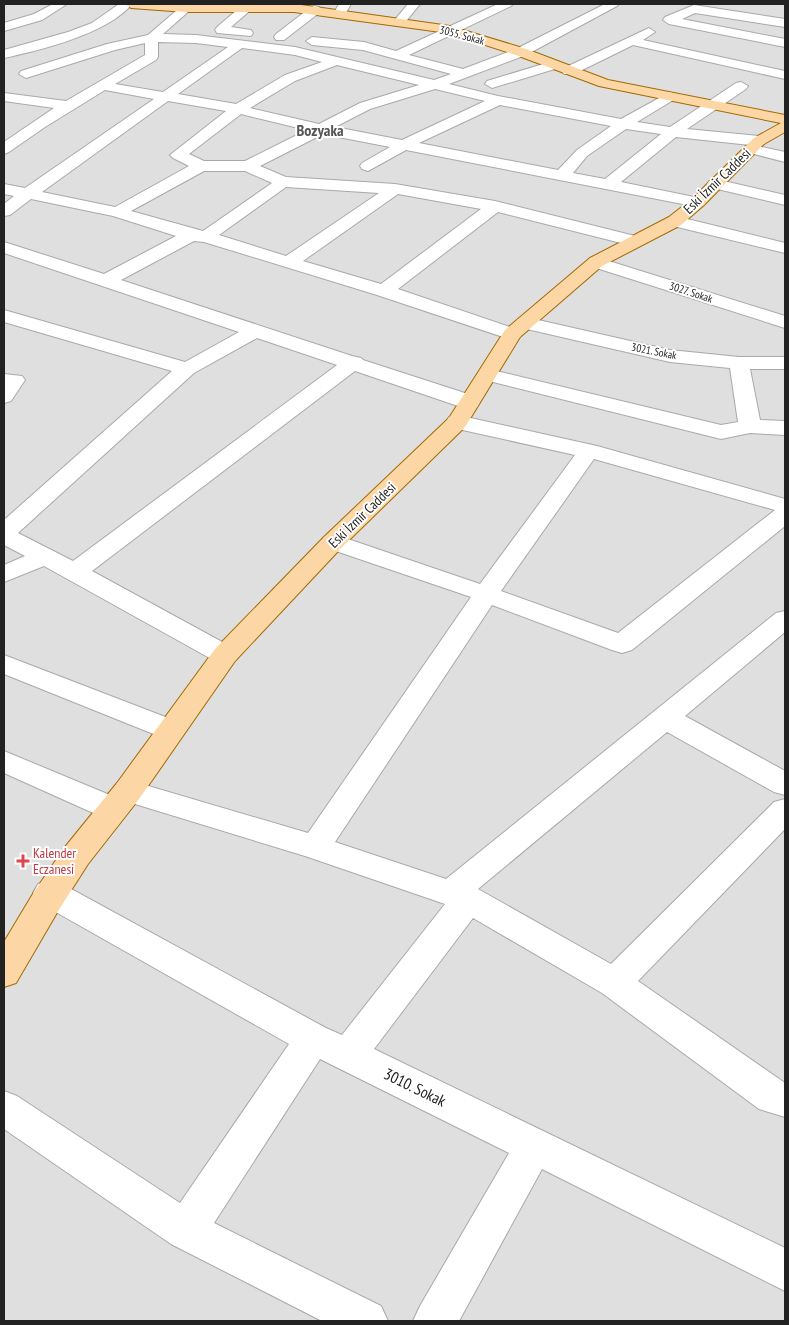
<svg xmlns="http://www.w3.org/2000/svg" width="789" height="1325" font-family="'PT Sans Narrow',sans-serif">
<rect width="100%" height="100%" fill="#f2efe9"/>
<path fill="#e0dfdf" d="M 4,4 L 785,4 L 785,1321 L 4,1321 Z"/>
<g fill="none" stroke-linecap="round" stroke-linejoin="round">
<g stroke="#a9a9a9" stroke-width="2">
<path id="minor" d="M 53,4 L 67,4 L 42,20 L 4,31 L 4,23 L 34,14 Z
M 119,4 L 132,4 C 107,34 41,50 4,58 L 4,50 L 68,32 L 92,23 Z
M 184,4 L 197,4 L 163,34 L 196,35 L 295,47 L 434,80 L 451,74 L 363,50 L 312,45 L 306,41 L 312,37 L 364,42 L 396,51 L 498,4 L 513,4 L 511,6 L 409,55 L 463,69 L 516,49 L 605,4 L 619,4 L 617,6 L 526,55 L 449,84 L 498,96 L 621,119 L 670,92 L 677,96 L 675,99 L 637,122 L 670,127 L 736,83 L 741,82 L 748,86 L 746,89 L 687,129 L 759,136 L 764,138 L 767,141 L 764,144 L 753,145 L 785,152 L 785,162 L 746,152 L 743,149 L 746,146 L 750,145 L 676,137 L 621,182 L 704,199 L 706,202 L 704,205 L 698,207 L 406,150 L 368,171 L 362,169 L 360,166 L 362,163 L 390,147 L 323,134 L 260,166 L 286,177 L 395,184 L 495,201 L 639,237 L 642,241 L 639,245 L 633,246 L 498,212 L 398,289 L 519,330 L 522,334 L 519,338 L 512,340 L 377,295 L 204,242 L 194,241 L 121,280 L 352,356 L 361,358 L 363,360 L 477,397 L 480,402 L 477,407 L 469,408 L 461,407 L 355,371 L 92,571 L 235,649 L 239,655 L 235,661 L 225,664 L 215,661 L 44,566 L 4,582 L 4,565 L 25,556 L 4,545 L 4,520 L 172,371 L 4,322 L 4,310 L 185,362 L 239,332 L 4,253 L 4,242 L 104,274 L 176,236 L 113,216 L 31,199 L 10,215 L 4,216 L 4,204 L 14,196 L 4,194 L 4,184 L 25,188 L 154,99 L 105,90 L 45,127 L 9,152 L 4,154 L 4,142 L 54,108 L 4,101 L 4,93 L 66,101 L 145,55 L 145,43 L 115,50 L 26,78 L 19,74 L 21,71 L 107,44 L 148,35 ZM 158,42 L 196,43 L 228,47 L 163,92 L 115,84 L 156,60 L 158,57 ZM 242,48 L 295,55 L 322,62 L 285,75 L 236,104 L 178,94 ZM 337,65 L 419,85 L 360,103 L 319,124 L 250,108 L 295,81 ZM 435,89 L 485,101 L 402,140 L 335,127 L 370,109 ZM 168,101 L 226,111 L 170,155 L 173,158 L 189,166 L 115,207 L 42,192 ZM 500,105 L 611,126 L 577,150 L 558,170 L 419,143 ZM 241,114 L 307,130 L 245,161 L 204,161 L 189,154 ZM 626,129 L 661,134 L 605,179 L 573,173 L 587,156 ZM 204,171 L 245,171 L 272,183 L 203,231 L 131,211 ZM 286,187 L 379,193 L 286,256 L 219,235 ZM 398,194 L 481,209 L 381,284 L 303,261 ZM 257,338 L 337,365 L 73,561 L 18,533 L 194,373 Z
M 247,4 L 253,8 L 231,27 L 251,30 L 253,33 L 251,36 L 217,33 L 215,30 L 217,27 L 243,5 Z
M 339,4 L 351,4 L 344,16 L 340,17 L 334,13 Z
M 408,4 L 420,4 L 403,25 L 395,25 L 393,22 Z
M 694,5 L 785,19 L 785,27 L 695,13 L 682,19 L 785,39 L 785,47 L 669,24 L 663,20 L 665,17 Z
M 315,6 L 319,7 L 321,10 L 319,13 L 284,40 L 276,40 L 274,37 L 276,34 L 311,7 Z
M 649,28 L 655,32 L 643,40 L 785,71 L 785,79 L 633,45 L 574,74 L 564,74 L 562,71 L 564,68 Z
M 553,61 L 560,65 L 558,68 L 492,88 L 485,84 L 487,81 Z
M 715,179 L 785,195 L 785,205 L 709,187 L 707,184 L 709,181 Z
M 675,216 L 785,243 L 785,253 L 669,225 L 667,221 L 669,217 Z
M 596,257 L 785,316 L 785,328 L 590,266 L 587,262 L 590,258 Z
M 525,317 L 670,350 L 739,357 L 785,357 L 785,369 L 750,369 L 760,420 L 785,421 L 785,435 L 750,433 L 721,439 L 481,379 L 478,375 L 481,371 L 488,369 L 721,425 L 738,422 L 730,368 L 670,362 L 518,327 L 515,323 L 518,319 Z
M 4,374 L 22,376 L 25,380 L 11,401 L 4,403 Z
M 457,415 L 597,446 L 785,499 L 785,526 L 632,650 L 622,653 L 612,650 L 492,605 L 335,842 L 446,879 L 776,613 L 785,611 L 785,632 L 685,716 L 785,771 L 785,795 L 774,792 L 667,732 L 478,889 L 611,964 L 774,802 L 785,799 L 785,829 L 638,981 L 785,1083 L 785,1117 L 759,1109 L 602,993 L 473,918 L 374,1049 L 785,1248 L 785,1291 L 542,1169 L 459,1321 L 413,1321 L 420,1306 L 509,1153 L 320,1059 L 214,1223 L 381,1306 L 388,1321 L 322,1321 L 171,1244 L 4,1129 L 4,1091 L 17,1096 L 180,1203 L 289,1044 L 38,902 L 33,893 L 38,884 L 50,880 L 62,884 L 326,1028 L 342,1035 L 445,904 L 305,856 L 122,800 L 126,808 L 122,816 L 111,819 L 100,816 L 4,773 L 4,751 L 117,798 L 113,791 L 117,783 L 128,780 L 308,833 L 471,597 L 324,547 L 321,542 L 324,537 L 333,535 L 342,537 L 480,584 L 575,455 L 449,427 L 446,422 L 449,417 ZM 594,459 L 775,510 L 618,633 L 501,591 Z
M 4,655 L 181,723 L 186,730 L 181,737 L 171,740 L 161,737 L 4,674 Z"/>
</g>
<g stroke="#a06b00" stroke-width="2">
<path id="major" d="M 125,4 L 294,4 L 450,26 L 526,49 L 608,80 L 785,115 L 785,132 L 764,144 L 704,205 L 681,225 L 602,266 L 520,337 L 465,427 L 342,547 L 235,661 L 139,799 L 88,864 L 58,911 L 16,983 L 4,987 L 4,942 L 34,892 L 65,847 L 117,783 L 215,649 L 324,537 L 449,418 L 505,330 L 590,258 L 669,217 L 692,199 L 754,138 L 781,123 L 599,86 L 516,55 L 448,33 L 294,12 L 186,12 L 131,8 Z"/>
</g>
<use href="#minor" fill="#fff" fill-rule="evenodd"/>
<use href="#major" fill="#fcd6a4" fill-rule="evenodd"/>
</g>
<path fill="#e0444e" stroke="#fff" stroke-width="2" d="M20.5 853.5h5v5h5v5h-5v5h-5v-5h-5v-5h5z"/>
<g text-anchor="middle" stroke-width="4" stroke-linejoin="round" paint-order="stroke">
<g font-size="11" fill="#222" stroke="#fff">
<text transform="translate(462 35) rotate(15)" y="4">3055. Sokak</text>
<text transform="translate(691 292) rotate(18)" y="4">3027. Sokak</text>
<text transform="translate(654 351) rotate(11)" y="4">3021. Sokak</text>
</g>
<g font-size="14" fill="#222" stroke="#fff">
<text transform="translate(717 181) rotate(-44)" y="5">Eski İzmir Caddesi</text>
<text transform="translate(362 515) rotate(-44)" y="5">Eski İzmir Caddesi</text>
</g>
<g font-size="14" fill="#be3a42" stroke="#fff" text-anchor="start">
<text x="33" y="858">Kalender<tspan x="33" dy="16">Eczanesi</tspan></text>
</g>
<g font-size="16" font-weight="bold" fill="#555" stroke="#fff">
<text x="320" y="136">Bozyaka</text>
</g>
<g font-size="16" fill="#222" stroke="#fff">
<text transform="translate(415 1087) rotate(26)" y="6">3010. Sokak</text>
</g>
</g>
<rect width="789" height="1325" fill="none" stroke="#222222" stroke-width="10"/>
</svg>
